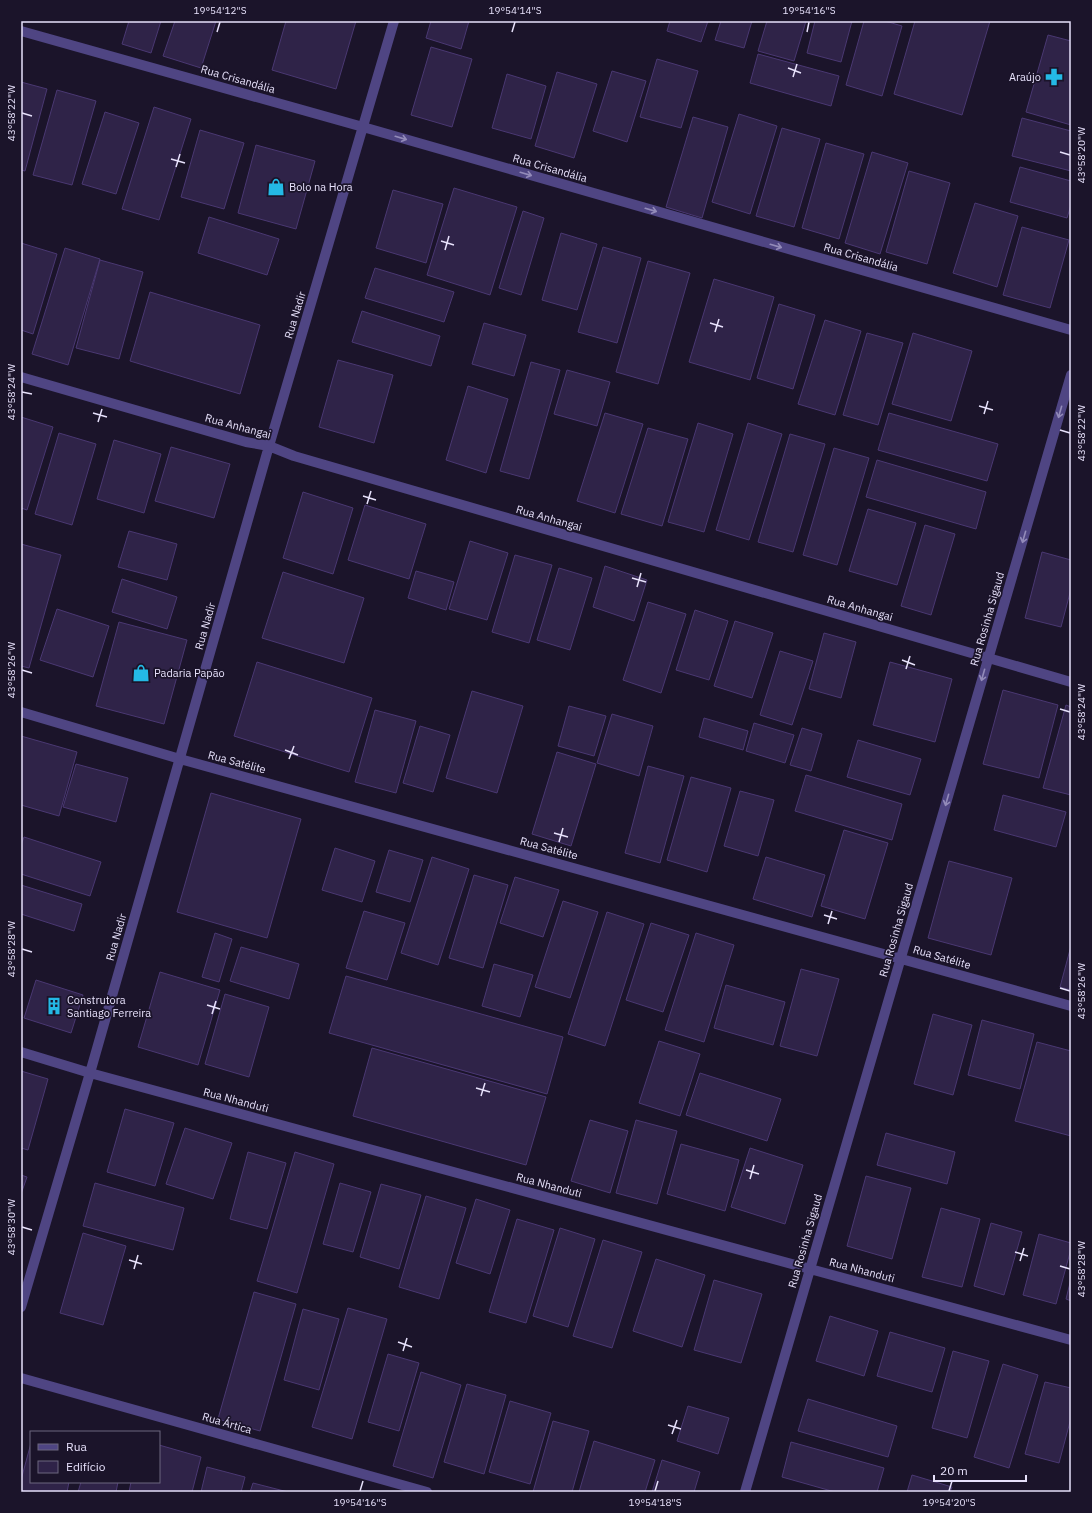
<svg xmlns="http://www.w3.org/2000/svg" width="1092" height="1513" font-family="'IBM Plex Sans',sans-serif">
<rect width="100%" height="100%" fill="#1b142a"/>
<path fill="#2f2348" stroke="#4a3872" d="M 129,21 L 161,21 L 151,53 L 122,44 Z
M 175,21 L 216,21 L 201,68 L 163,56 Z
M 286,21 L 356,21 L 336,89 L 272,70 Z
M 431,21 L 469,21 L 461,49 L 426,38 Z
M 670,21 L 708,21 L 701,42 L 667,31 Z
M 721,21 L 752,21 L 744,48 L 715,40 Z
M 767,21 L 806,21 L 794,61 L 758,51 Z
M 815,21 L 852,21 L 841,62 L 807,53 Z
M 864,21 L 885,21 L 902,26 L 882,96 L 846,85 Z
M 915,21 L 990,21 L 962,115 L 894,94 Z
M 1048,35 L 1071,41 L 1071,125 L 1026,112 Z
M 431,47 L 472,59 L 452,127 L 411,115 Z
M 758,54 L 839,76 L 831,106 L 750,83 Z
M 657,59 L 698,71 L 681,128 L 640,117 Z
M 612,71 L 646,81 L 627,142 L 593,131 Z
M 557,72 L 597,84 L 574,158 L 535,146 Z
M 507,74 L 546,86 L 531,139 L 492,128 Z
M 21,82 L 47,89 L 25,171 L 21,170 Z
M 57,90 L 96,101 L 72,185 L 33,175 Z
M 154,107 L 191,119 L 159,220 L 122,209 Z
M 105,112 L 139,123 L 116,194 L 82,184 Z
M 739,114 L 777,126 L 750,214 L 712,202 Z
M 693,117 L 728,127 L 702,218 L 666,207 Z
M 1022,118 L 1071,131 L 1071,171 L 1012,156 Z
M 782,128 L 820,139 L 794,227 L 756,216 Z
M 200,130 L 244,143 L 224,209 L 181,197 Z
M 826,143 L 864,154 L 839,239 L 802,228 Z
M 256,145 L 315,161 L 296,229 L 238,213 Z
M 872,152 L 908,163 L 880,254 L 845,243 Z
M 1020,167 L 1071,181 L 1071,205 L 1067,218 L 1010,202 Z
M 909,171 L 950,183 L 927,264 L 886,252 Z
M 454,188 L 517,207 L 490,295 L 427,275 Z
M 393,190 L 443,204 L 426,263 L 376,248 Z
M 975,203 L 1018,216 L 997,287 L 953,273 Z
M 523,211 L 544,218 L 521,295 L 499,288 Z
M 209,217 L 279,239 L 267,275 L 198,253 Z
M 1022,227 L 1069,240 L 1050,308 L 1003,295 Z
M 561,233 L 597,244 L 577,310 L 542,300 Z
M 21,243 L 57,254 L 33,334 L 21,330 Z
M 603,247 L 641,258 L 617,343 L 578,332 Z
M 65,248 L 100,259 L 68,365 L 32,354 Z
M 100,260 L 143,272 L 119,359 L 76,348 Z
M 648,261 L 690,273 L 658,384 L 616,372 Z
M 375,268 L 454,292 L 444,322 L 365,298 Z
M 714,279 L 774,297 L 750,380 L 689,362 Z
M 150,292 L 260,325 L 240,394 L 130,361 Z
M 779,304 L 815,315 L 793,389 L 757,378 Z
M 362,311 L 440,336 L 431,366 L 352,342 Z
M 825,320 L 861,331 L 835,415 L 798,404 Z
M 484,323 L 526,335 L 514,376 L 472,364 Z
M 867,333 L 903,343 L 878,425 L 843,415 Z
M 913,333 L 972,351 L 951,421 L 892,404 Z
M 338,360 L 393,375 L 374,443 L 319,427 Z
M 531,362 L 560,370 L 529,479 L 500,471 Z
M 567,370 L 610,382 L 597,426 L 554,414 Z
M 468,386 L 508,399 L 486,473 L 446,460 Z
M 605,413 L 643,424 L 615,513 L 577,501 Z
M 889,413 L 998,444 L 987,481 L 878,450 Z
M 21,417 L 53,427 L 27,510 L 21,508 Z
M 698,423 L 733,434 L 704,532 L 668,522 Z
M 748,423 L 782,434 L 749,540 L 716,530 Z
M 648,428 L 688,439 L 662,526 L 621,514 Z
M 59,433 L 96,444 L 72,525 L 35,514 Z
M 790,434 L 825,444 L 793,552 L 758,542 Z
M 114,440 L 161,454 L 144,513 L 97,499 Z
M 171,447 L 230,464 L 214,518 L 155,501 Z
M 834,448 L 869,458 L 837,565 L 803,555 Z
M 877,460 L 986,492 L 976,529 L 866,497 Z
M 303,492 L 353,508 L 333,574 L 283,558 Z
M 365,505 L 426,524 L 409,579 L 348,560 Z
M 868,509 L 916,523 L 897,585 L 849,571 Z
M 925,525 L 955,534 L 931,615 L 901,606 Z
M 129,531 L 177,544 L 167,580 L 118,567 Z
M 470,541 L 508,553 L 487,620 L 449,609 Z
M 21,544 L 61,555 L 29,668 L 21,666 Z
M 1042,552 L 1071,560 L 1071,589 L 1061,627 L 1025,618 Z
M 515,555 L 552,565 L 529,643 L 492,632 Z
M 605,566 L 647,580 L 634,621 L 593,607 Z
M 559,568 L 592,578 L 570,650 L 537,640 Z
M 416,571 L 454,582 L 446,610 L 408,598 Z
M 283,572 L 364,598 L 344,663 L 262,638 Z
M 122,579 L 177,597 L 167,629 L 112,612 Z
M 648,602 L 686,614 L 661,693 L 623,680 Z
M 57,609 L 109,626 L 93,677 L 40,660 Z
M 695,610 L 728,621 L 709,680 L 676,670 Z
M 735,621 L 773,633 L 752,698 L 714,686 Z
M 119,622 L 187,640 L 164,724 L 96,706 Z
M 824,633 L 856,642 L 841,698 L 809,689 Z
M 780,651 L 813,661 L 792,725 L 760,715 Z
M 257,662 L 372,698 L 349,772 L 234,736 Z
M 890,662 L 952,679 L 935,742 L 873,725 Z
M 1003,690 L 1058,705 L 1039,778 L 983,764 Z
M 472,691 L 523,706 L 497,793 L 446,778 Z
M 1066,705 L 1071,707 L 1071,795 L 1043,788 Z
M 569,706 L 606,716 L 594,756 L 558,746 Z
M 375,710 L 416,721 L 396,793 L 355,782 Z
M 612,714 L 653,726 L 639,776 L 597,763 Z
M 704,718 L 748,731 L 743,750 L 699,737 Z
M 754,723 L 794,735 L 785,763 L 746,751 Z
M 420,726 L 450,735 L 433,792 L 403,783 Z
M 802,728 L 822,734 L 811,771 L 790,765 Z
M 21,736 L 77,752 L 59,816 L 21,805 Z
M 858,740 L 921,759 L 910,795 L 847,777 Z
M 557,752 L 596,764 L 571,846 L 532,834 Z
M 76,764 L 128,778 L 116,822 L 63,807 Z
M 648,766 L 684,776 L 660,863 L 625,853 Z
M 806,775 L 902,804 L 892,840 L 795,811 Z
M 691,777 L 731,788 L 707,872 L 667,860 Z
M 740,791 L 774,800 L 758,856 L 724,846 Z
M 211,793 L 301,819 L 267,938 L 177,912 Z
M 1003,795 L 1066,812 L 1056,847 L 994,830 Z
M 844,830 L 888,843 L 865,919 L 821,906 Z
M 24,837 L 101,862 L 90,896 L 21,874 L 21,845 Z
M 335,848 L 375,861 L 362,902 L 322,890 Z
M 389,850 L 423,860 L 410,902 L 376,892 Z
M 432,857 L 469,869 L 438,965 L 401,953 Z
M 766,857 L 825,875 L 812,917 L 753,899 Z
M 949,861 L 1012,878 L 991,955 L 928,938 Z
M 474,875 L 508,885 L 483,968 L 449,958 Z
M 515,877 L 559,890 L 543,937 L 500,923 Z
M 21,885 L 82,904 L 74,931 L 21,914 Z
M 563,901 L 598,912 L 570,998 L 535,987 Z
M 364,911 L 405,923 L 387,980 L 346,968 Z
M 607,912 L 644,924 L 605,1046 L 568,1034 Z
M 651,923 L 689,935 L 663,1012 L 626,1000 Z
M 215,933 L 232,939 L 219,982 L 202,977 Z
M 696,933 L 734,945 L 704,1042 L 665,1030 Z
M 1071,946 L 1071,990 L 1060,987 Z
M 241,947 L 299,964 L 289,999 L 230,981 Z
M 494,964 L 533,975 L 520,1017 L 482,1006 Z
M 801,969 L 839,979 L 817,1056 L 780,1046 Z
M 160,972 L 220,990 L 198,1065 L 138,1047 Z
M 346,976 L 563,1037 L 547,1094 L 329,1033 Z
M 36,980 L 83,995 L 71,1033 L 24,1018 Z
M 726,985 L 785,1002 L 773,1045 L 714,1028 Z
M 225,994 L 269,1007 L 249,1077 L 205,1064 Z
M 933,1014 L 972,1025 L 953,1095 L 914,1084 Z
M 982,1020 L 1034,1034 L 1020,1089 L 968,1075 Z
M 659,1041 L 700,1054 L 680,1116 L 639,1103 Z
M 1037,1042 L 1071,1051 L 1071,1136 L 1015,1121 Z
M 372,1048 L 546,1097 L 526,1165 L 353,1116 Z
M 21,1071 L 48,1079 L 28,1150 L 21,1148 Z
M 700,1073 L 781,1099 L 767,1141 L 686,1115 Z
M 125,1109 L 174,1123 L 155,1186 L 107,1172 Z
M 590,1120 L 628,1131 L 610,1193 L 571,1181 Z
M 636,1120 L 677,1131 L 657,1204 L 616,1193 Z
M 185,1128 L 232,1143 L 213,1199 L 166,1184 Z
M 886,1133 L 955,1152 L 947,1184 L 877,1165 Z
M 681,1144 L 739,1160 L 725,1211 L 667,1194 Z
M 750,1148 L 803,1165 L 785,1224 L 731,1207 Z
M 248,1152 L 286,1163 L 267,1229 L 230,1219 Z
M 295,1152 L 334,1164 L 297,1293 L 257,1281 Z
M 21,1175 L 27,1177 L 21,1194 Z
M 866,1176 L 911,1188 L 892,1259 L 847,1246 Z
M 95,1183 L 184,1208 L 173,1250 L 83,1226 Z
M 340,1183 L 371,1192 L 353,1252 L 323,1244 Z
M 381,1184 L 421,1195 L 399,1269 L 360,1257 Z
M 426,1196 L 466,1208 L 439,1299 L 399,1287 Z
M 476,1199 L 510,1210 L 490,1274 L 456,1263 Z
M 941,1208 L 980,1219 L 962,1287 L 922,1277 Z
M 517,1219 L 554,1230 L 526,1323 L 489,1312 Z
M 991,1223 L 1022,1232 L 1004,1295 L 974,1286 Z
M 560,1228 L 595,1239 L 568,1327 L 533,1316 Z
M 83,1233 L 126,1246 L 103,1325 L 60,1313 Z
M 1039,1234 L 1071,1243 L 1071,1249 L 1056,1304 L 1023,1295 Z
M 603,1240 L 642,1252 L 612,1348 L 573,1336 Z
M 656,1259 L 705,1275 L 682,1347 L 633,1331 Z
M 1071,1279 L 1071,1301 L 1066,1299 Z
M 714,1280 L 762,1294 L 741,1363 L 694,1350 Z
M 254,1292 L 296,1304 L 260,1431 L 218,1419 Z
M 348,1308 L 387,1319 L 352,1439 L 312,1427 Z
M 303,1309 L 339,1319 L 319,1390 L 284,1380 Z
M 830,1316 L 878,1331 L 864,1376 L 816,1361 Z
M 890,1332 L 945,1348 L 932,1392 L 877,1376 Z
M 953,1351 L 989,1361 L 967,1438 L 932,1428 Z
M 388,1354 L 419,1363 L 399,1431 L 368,1422 Z
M 1003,1364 L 1038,1375 L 1009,1468 L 974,1457 Z
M 421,1372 L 461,1385 L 433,1478 L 393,1466 Z
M 1045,1382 L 1071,1388 L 1071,1418 L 1059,1463 L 1025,1454 Z
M 467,1384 L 506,1395 L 484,1474 L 444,1462 Z
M 808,1399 L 897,1426 L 888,1457 L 798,1431 Z
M 510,1401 L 551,1413 L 530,1484 L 489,1472 Z
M 688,1406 L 729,1418 L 718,1454 L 677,1441 Z
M 553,1421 L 589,1431 L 572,1492 L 533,1492 Z
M 594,1441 L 655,1460 L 645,1492 L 579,1492 Z
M 791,1442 L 884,1468 L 877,1492 L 835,1492 L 782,1477 Z
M 31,1443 L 31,1482 L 69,1482 L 67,1492 L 28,1492 L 21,1490 L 21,1480 Z
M 159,1445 L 201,1457 L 192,1492 L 129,1492 L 131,1482 L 159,1482 Z
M 662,1460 L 700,1472 L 694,1492 L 652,1492 Z
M 207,1467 L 245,1477 L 241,1492 L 201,1492 Z
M 912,1475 L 952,1487 L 950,1492 L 907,1492 Z
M 81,1482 L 118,1482 L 116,1492 L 78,1492 Z
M 253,1483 L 288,1492 L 250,1492 Z"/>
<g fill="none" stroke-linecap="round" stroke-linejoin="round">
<path stroke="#4f4583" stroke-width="10" d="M 21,31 L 363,127 L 1071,330
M 21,377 L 246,442 L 269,446 L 294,456 L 1071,682
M 21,712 L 180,759 L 1071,1006
M 21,1052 L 90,1073 L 1071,1340
M 21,1307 L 90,1073 L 269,446 L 394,21
M 21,1378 L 427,1492
M 745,1492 L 1071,375"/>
</g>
<defs><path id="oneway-shaft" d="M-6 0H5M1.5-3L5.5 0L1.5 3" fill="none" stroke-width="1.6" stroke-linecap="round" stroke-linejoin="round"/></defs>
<g stroke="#938bb9">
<use href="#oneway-shaft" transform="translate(401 138) rotate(16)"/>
<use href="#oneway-shaft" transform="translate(526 174) rotate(16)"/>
<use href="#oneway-shaft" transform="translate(651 210) rotate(16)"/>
<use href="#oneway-shaft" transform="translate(776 246) rotate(16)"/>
<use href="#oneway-shaft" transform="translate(1060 412) rotate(106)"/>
<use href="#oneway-shaft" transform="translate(1024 537) rotate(106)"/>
<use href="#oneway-shaft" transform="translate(983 675) rotate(106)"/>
<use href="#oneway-shaft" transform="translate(947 800) rotate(106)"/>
</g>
<path fill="none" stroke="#e7e1fb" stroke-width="1.5" d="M 217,32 L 220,22M 512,32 L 515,22M 807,32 L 809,22M 788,68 L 801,73M 793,77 L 797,64M 22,113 L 32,116M 1060,152 L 1070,155M 171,159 L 185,163M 176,167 L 180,154M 441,241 L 454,245M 445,250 L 449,236M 710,323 L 723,327M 715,332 L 719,319M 22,392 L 32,394M 979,406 L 993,410M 93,413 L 107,417M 984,414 L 988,401M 98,422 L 102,409M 1060,430 L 1070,433M 363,496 L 376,500M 367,504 L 371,491M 632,578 L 646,582M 637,587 L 641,573M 902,660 L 915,665M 906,669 L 910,656M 22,670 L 32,673M 1060,709 L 1070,712M 285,750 L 298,755M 289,759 L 294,746M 554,833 L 568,837M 559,842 L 563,828M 824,915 L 837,919M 828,924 L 832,911M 22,949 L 32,952M 1060,988 L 1070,991M 207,1005 L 220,1009M 212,1014 L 216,1001M 476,1088 L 490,1092M 481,1096 L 485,1083M 746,1170 L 759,1174M 750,1179 L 754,1165M 22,1227 L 32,1230M 1015,1252 L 1028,1256M 129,1260 L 142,1264M 1020,1261 L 1024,1248M 1060,1266 L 1070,1269M 134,1269 L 138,1255M 398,1342 L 412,1347M 403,1351 L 407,1338M 668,1425 L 681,1429M 672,1434 L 677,1420M 360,1491 L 363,1481M 655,1491 L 658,1481M 949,1491 L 952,1481"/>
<defs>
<g id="pharmacy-bare" transform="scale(1.38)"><path d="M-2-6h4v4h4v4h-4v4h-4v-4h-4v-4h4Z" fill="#24b9e5" stroke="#1b142a" stroke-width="2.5" paint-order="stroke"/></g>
<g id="shop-bare" transform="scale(1.38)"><path d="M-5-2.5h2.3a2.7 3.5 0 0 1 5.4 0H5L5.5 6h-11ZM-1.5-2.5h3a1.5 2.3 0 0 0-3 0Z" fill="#24b9e5" stroke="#1b142a" stroke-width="2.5" paint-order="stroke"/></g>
<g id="building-bare" transform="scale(1.38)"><path d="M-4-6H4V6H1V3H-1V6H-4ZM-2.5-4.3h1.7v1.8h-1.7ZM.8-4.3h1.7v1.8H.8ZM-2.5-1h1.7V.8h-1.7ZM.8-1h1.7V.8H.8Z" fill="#24b9e5" stroke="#1b142a" stroke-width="2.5" paint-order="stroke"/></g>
</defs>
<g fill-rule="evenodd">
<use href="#pharmacy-bare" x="1054" y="77"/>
<use href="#shop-bare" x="276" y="187"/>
<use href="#shop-bare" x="141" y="673"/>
<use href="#building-bare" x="54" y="1006"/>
</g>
<g text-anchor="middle" stroke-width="3.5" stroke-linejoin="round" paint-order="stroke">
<g font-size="11" fill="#e7e1fb" stroke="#1b142a" text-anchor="start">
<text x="1041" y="81" text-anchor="end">Araújo</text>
<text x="289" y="191">Bolo na Hora</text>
<text x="154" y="677">Padaria Papão</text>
<text x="67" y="1004">Construtora<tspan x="67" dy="13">Santiago Ferreira</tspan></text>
</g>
<g font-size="11" fill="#e7e1fb" stroke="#1b142a">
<text transform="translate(238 79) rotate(16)" y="4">Rua Crisandália</text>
<text transform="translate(550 168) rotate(16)" y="4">Rua Crisandália</text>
<text transform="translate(861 257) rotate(16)" y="4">Rua Crisandália</text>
<text transform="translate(295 315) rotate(-73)" y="4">Rua Nadir</text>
<text transform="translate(238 426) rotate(15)" y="4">Rua Anhangai</text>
<text transform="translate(549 518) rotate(16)" y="4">Rua Anhangai</text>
<text transform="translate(860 608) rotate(16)" y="4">Rua Anhangai</text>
<text transform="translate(987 619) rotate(-74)" y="4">Rua Rosinha Sigaud</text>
<text transform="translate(205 626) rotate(-74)" y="4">Rua Nadir</text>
<text transform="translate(237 762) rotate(15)" y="4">Rua Satélite</text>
<text transform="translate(549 848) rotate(15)" y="4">Rua Satélite</text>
<text transform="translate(896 930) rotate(-74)" y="4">Rua Rosinha Sigaud</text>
<text transform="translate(116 937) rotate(-74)" y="4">Rua Nadir</text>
<text transform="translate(942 957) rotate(16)" y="4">Rua Satélite</text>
<text transform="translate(236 1100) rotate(15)" y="4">Rua Nhanduti</text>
<text transform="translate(549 1185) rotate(15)" y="4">Rua Nhanduti</text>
<text transform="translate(805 1241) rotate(-74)" y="4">Rua Rosinha Sigaud</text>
<text transform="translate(862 1270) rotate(15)" y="4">Rua Nhanduti</text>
<text transform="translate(227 1423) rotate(16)" y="4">Rua Ártica</text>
</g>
</g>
<rect width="1092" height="1513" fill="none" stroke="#1b142a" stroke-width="44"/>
<rect x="30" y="1431" width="130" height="52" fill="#1b142a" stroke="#6d667e"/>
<rect x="38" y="1444" width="20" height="6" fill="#4f4583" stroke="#6d667e"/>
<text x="66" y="1451" font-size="12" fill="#e7e1fb">Rua</text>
<rect x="38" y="1461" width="20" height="12" fill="#2f2348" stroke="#6d667e"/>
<text x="66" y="1471" font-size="12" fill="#e7e1fb">Edifício</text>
<path d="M934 1475v6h92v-6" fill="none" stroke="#e7e1fb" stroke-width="2"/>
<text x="940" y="1475" font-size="12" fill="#e7e1fb" stroke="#1b142a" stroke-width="3" paint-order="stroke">20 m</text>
<rect x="22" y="22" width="1048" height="1469" fill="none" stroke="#e7e1fb" stroke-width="1.5"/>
<g font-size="10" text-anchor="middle" fill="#e7e1fb">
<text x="220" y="14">19°54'12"S</text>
<text x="515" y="14">19°54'14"S</text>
<text x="809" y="14">19°54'16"S</text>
<text transform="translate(11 113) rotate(-90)" y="4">43°58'22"W</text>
<text transform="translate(1081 155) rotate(-90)" y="4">43°58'20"W</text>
<text transform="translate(11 392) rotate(-90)" y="4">43°58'24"W</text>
<text transform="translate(1081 433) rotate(-90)" y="4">43°58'22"W</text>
<text transform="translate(11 670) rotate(-90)" y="4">43°58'26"W</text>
<text transform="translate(1081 712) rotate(-90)" y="4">43°58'24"W</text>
<text transform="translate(11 949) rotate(-90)" y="4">43°58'28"W</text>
<text transform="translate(1081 991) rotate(-90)" y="4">43°58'26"W</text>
<text transform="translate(11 1227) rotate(-90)" y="4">43°58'30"W</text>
<text transform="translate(1081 1269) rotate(-90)" y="4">43°58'28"W</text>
<text x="360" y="1506">19°54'16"S</text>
<text x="655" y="1506">19°54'18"S</text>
<text x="949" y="1506">19°54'20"S</text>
</g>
</svg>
